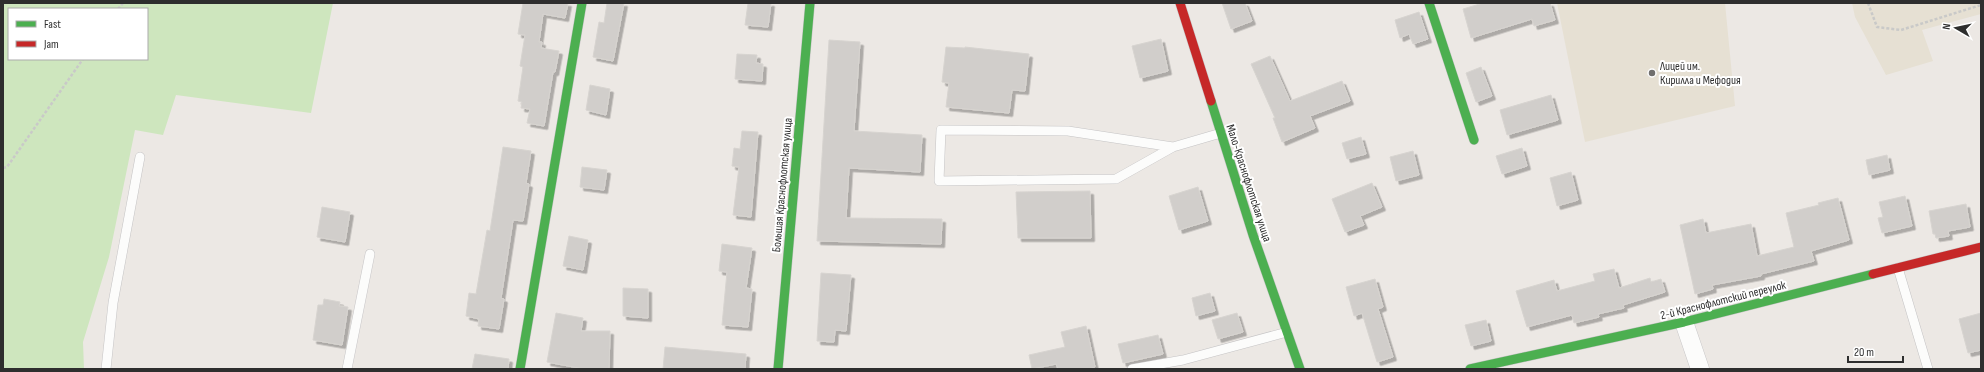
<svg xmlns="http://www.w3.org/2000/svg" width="1984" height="372" font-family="'Sofia Sans Condensed',sans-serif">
<defs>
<filter id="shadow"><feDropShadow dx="3.5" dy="3.5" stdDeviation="0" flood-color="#0004"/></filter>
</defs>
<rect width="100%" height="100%" fill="#ece8e4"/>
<path fill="#e6e0d3" d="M 1557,3 L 1725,3 L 1735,106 L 1585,142 Z
M 1852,3 L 1981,3 L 1981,14 L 1922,30 L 1933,61 L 1886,75 L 1855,17 Z"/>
<path fill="#cee6be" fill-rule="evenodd" d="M 3,3 L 333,3 L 311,113 L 176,95 L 163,135 L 135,130 L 109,257 L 83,342 L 84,369 L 3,369 ZM 9,9 L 147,9 L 147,59 L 9,59 Z"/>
<path fill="#d1cecb" stroke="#d7d4d0" filter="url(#shadow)" d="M 523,3 L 568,3 L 565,18 L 543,14 L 539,42 L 542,42 L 541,48 L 559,51 L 555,72 L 553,72 L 544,126 L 527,123 L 530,109 L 521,108 L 522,102 L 518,101 L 523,67 L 520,66 L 525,35 L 518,34 Z
M 607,3 L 624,3 L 613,61 L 593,57 L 599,22 L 604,23 Z
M 748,3 L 771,3 L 768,27 L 745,25 Z
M 1222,3 L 1245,3 L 1252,21 L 1231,29 Z
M 1483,3 L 1550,3 L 1555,20 L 1534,26 L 1532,19 L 1471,38 L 1463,9 Z
M 1419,12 L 1428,39 L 1413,44 L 1409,34 L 1400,38 L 1395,20 Z
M 1161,39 L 1168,71 L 1140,78 L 1132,46 Z
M 829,40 L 860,42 L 854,131 L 922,135 L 920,172 L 849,168 L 846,218 L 942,219 L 941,244 L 817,241 Z
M 946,47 L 965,48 L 965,47 L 1029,54 L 1025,91 L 1012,90 L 1009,113 L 946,107 L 949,83 L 942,82 Z
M 737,54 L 757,55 L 756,63 L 763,64 L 762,81 L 735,79 Z
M 1270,56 L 1290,101 L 1342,81 L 1350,101 L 1310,116 L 1315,128 L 1282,142 L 1273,118 L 1275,118 L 1251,64 Z
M 1481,67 L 1492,96 L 1476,102 L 1466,73 Z
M 590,85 L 610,89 L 606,115 L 586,110 Z
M 1551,95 L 1558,120 L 1507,135 L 1500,110 Z
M 742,131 L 758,132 L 751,217 L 733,215 L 739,167 L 732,166 L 734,148 L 740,149 Z
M 1361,137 L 1366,154 L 1347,159 L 1342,143 Z
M 503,147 L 531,151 L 526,183 L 529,184 L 523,221 L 513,220 L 501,298 L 504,299 L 499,329 L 478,326 L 479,319 L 466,316 L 469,293 L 476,294 L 487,230 L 490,231 Z
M 1522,148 L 1527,166 L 1502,174 L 1496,156 Z
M 1413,151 L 1419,175 L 1396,181 L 1390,157 Z
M 1887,155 L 1890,170 L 1869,175 L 1866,160 Z
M 582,167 L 607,170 L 604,190 L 580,187 Z
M 1571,172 L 1578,200 L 1557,206 L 1550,178 Z
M 1372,183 L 1382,207 L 1360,216 L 1364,225 L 1345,232 L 1332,199 Z
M 1198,187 L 1208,221 L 1179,230 L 1169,196 Z
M 1090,191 L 1091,238 L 1018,238 L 1016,192 Z
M 1905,196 L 1912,226 L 1882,233 L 1878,218 L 1883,217 L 1879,202 Z
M 1838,198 L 1849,240 L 1811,251 L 1814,261 L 1761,274 L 1761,276 L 1712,285 L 1713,289 L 1695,294 L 1680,225 L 1703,219 L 1706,233 L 1751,224 L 1757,256 L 1794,247 L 1786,213 L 1819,205 L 1818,203 Z
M 1966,204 L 1970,227 L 1948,231 L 1949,236 L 1936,238 L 1935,234 L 1933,234 L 1929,211 Z
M 322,207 L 350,212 L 345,242 L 317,237 Z
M 569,236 L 588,240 L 583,270 L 563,266 Z
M 722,244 L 752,248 L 746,288 L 752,289 L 748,327 L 722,325 L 727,272 L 719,271 Z
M 1614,269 L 1619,288 L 1650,278 L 1651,282 L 1661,279 L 1665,292 L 1623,305 L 1624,308 L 1598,314 L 1599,317 L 1574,323 L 1572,315 L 1527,327 L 1516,291 L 1554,280 L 1557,291 L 1595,281 L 1593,274 Z
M 821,273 L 851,275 L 846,331 L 835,330 L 834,342 L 817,341 Z
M 1375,279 L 1383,307 L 1378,309 L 1393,357 L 1377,362 L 1362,313 L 1354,316 L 1346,287 Z
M 623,288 L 648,289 L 648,318 L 623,316 Z
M 1210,293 L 1215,311 L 1196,316 L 1192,298 Z
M 324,299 L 340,302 L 339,306 L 348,307 L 342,345 L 313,340 L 318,305 L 323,305 Z
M 556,313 L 583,318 L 581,331 L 610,331 L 609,369 L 584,369 L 547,362 Z
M 1237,313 L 1243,332 L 1218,339 L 1212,320 Z
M 1981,313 L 1981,350 L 1968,353 L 1959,319 Z
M 1486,320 L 1491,341 L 1471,346 L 1465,325 Z
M 1086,326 L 1095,367 L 1087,369 L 1058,369 L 1056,364 L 1032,369 L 1029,355 L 1065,347 L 1061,332 Z
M 1158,335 L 1163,354 L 1123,363 L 1118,344 Z
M 665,347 L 746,354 L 745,369 L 663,369 Z
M 475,354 L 509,359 L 508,369 L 472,369 Z"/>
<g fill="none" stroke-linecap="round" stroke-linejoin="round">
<g stroke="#c5c4c5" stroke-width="10">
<path id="lane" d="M 1173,147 L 1116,179 L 939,181 L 941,130 L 1068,131 L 1173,147 L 1221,133
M 1898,268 L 1928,369
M 106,369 L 113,303 L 140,157
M 347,369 L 370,254
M 1132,369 L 1183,360 L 1287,332"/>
</g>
<g stroke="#c5c4c5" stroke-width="19">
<path id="street" d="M 1684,322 L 1700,369"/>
</g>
<g stroke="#c5c4c5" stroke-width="10">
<path id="fast" d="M 1429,3 L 1474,140
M 1211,101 L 1253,235 L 1300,369
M 520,369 L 582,3
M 778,369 L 810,3
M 1470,369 L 1684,322 L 1873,274"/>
</g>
<g stroke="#c5c4c5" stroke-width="10">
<path id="jam" d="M 1180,3 L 1211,101
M 1873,274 L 1981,247"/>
</g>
<path stroke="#c9c9c8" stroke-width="2.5" stroke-dasharray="3 2" stroke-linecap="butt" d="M 1868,3 L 1877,27 L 1901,30 L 1981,5
M 118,9 L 123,3
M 3,168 L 7,167 L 83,59"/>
<use href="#lane" stroke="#fcfcfb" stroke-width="9"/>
<use href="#street" stroke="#fcfcfb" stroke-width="18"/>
<use href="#fast" stroke="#4caf50" stroke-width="9"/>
<use href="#jam" stroke="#c62828" stroke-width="9"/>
</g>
<circle fill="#706f6e" stroke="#fff" stroke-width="1.5" cx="1652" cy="73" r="4"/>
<g text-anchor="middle" stroke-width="4" stroke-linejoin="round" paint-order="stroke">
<g font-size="12" fill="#2e2e2e" stroke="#fff" text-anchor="start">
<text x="1660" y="70">Лицей им.<tspan x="1660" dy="14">Кирилла и Мефодия</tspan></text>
</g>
<g font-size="12" fill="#2e2e2e" stroke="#fff">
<text transform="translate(1249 183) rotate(72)" y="4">Мало-Краснофлотская улица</text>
<text transform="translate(782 185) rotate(-85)" y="4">Большая Краснофлотская улица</text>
<text transform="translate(1723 300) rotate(-14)" y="4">2-й Краснофлотский переулок</text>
</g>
</g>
<rect width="1984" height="372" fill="none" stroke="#2e2e2e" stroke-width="8"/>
<rect x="8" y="8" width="140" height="52" fill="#ffffff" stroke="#ababab"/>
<rect x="16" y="21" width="20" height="6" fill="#4caf50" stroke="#ababab"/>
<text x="44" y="28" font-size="12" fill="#2e2e2e">Fast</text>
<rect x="16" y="41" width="20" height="6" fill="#c62828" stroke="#ababab"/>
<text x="44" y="48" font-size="12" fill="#2e2e2e">Jam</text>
<g transform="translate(1956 28) rotate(279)" stroke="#ffffff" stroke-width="3" paint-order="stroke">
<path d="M0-3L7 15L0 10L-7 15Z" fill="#2e2e2e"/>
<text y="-6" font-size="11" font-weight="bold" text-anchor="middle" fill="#2e2e2e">N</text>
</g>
<path d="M1848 356v6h55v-6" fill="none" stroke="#2e2e2e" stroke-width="2"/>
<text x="1854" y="356" font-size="12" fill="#2e2e2e" stroke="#ffffff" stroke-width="3" paint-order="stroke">20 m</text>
</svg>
